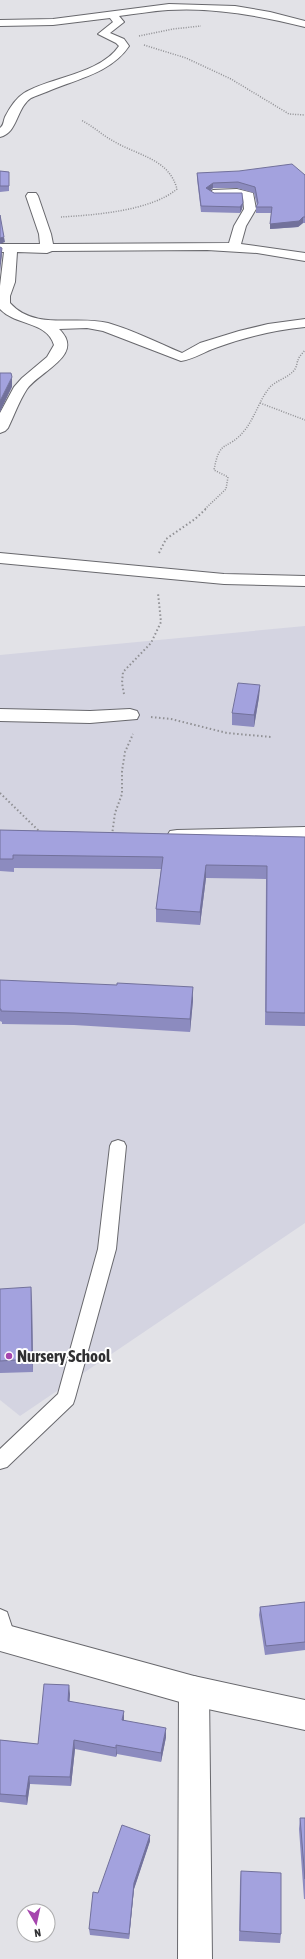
<svg xmlns="http://www.w3.org/2000/svg" width="305" height="1959" font-family="'Asap Condensed',sans-serif">
<rect width="100%" height="100%" fill="#e2e2e7"/>
<path fill="#d4d4e1" d="M 305,626 L 305,1223 L 20,1416 L 0,1400 L 0,655 Z"/>
<g fill="none" stroke-linecap="round" stroke-linejoin="round">
<g stroke="#68686d" stroke-width="2">
<path id="lane" d="M 118,1140 L 124,1142 L 126,1146 L 116,1249 L 75,1398 L 73,1404 L 7,1467 L 0,1469 L 0,1449 L 58,1394 L 98,1249 L 110,1146 L 112,1142 Z
M 0,1609 L 7,1612 L 16,1639 L 13,1646 L 6,1649 L 0,1646 Z"/>
</g>
<g stroke="#68686d" stroke-width="2">
<path id="street" d="M 169,4 L 235,6 L 270,12 L 305,21 L 305,27 C 260,16 215,7 168,10 C 152,11 136,14 119,16 L 124,22 L 110,33 L 124,39 L 129,46 C 112,72 78,79 51,90 C 45,93 37,95 31,98 C 16,108 18,133 0,137 L 0,128 C 4,125 3,122 5,117 C 9,109 16,98 24,93 C 51,77 100,74 119,46 L 116,43 L 98,34 L 113,22 L 110,18 L 53,25 L 0,26 L 0,20 L 53,19 Z
M 237,189 L 253,193 L 256,209 L 246,226 L 241,244 L 305,253 L 305,261 L 257,253 L 207,250 L 52,251 L 47,253 L 17,252 L 15,282 L 10,296 L 10,303 C 35,331 76,315 108,323 C 133,330 158,343 182,353 L 200,343 L 239,331 L 268,324 L 305,319 L 305,327 C 275,330 246,337 218,347 C 205,351 195,359 181,361 L 103,331 L 87,328 L 59,329 C 86,355 40,371 27,389 C 19,401 14,416 8,428 L 5,431 L 0,433 L 0,413 L 14,387 L 22,378 L 47,357 L 54,345 C 47,321 16,326 0,309 L 0,286 L 4,252 L 0,252 L 0,244 L 40,244 L 39,234 L 26,196 L 28,193 L 36,193 L 38,196 L 51,234 L 53,244 L 229,243 L 234,226 L 244,209 L 243,198 C 233,193 214,203 207,194 L 213,190 Z
M 0,553 L 224,574 L 305,576 L 305,586 L 224,584 L 0,563 Z
M 0,709 L 90,711 L 130,709 L 137,711 L 139,715 L 137,719 L 90,723 L 0,721 Z
M 305,827 L 305,839 L 177,842 L 170,841 L 167,836 L 170,831 L 177,830 Z
M 194,1676 L 205,1680 L 209,1691 L 212,1959 L 178,1959 L 179,1691 L 183,1680 Z"/>
</g>
<g stroke="#68686d" stroke-width="2">
<path id="secondary" d="M 0,1623 L 194,1676 L 305,1700 L 305,1730 L 194,1706 L 0,1651 Z"/>
</g>
<path stroke="#909094" stroke-width="1.5" stroke-dasharray="1 1.5" stroke-linecap="butt" d="M 139,36 L 173,29 L 201,26
M 144,45 L 186,58 L 231,79 L 289,114 L 305,115
M 61,217 C 94,215 151,211 177,189 C 169,159 139,156 115,142 C 103,136 93,126 81,120
M 260,403 L 305,420
M 205,509 L 226,489 L 228,477 L 214,470 C 220,437 227,452 244,431 C 255,418 259,400 270,387 C 277,380 290,377 295,369 C 297,366 297,362 298,360 C 299,356 303,353 305,350"/>
<path stroke="#909094" stroke-width="2" stroke-dasharray="1.5 2.5" stroke-linecap="butt" d="M 159,553 L 166,539 L 195,519 L 207,508
M 124,694 L 122,683 L 123,672 L 151,643 L 161,622 L 158,593
M 151,717 L 171,719 L 227,733 L 271,737
M 0,793 L 41,833
M 112,835 L 115,813 L 122,794 L 122,771 L 125,752 L 133,734"/>
<use href="#lane" fill="#fff" fill-rule="evenodd"/>
<use href="#street" fill="#fff" fill-rule="evenodd"/>
<use href="#secondary" fill="#fff" fill-rule="evenodd"/>
</g>
<path fill="#8c8bbf" d="M 0,171 L 9,172 L 9,191 L 0,192 Z
M 197,173 L 305,175 L 305,223 L 303,223 L 298,227 L 270,229 L 271,213 L 256,213 L 256,207 L 257,205 L 254,193 L 237,188 L 213,188 L 210,191 L 214,193 L 243,203 L 242,209 L 240,213 L 201,212 L 197,179 Z
M 260,685 L 259,697 L 254,727 L 232,725 L 232,713 Z
M 0,830 L 305,837 L 305,1026 L 265,1025 L 266,879 L 206,878 L 200,925 L 156,922 L 156,909 L 161,869 L 14,868 L 14,872 L 0,871 Z
M 0,980 L 193,1000 L 190,1032 L 74,1025 L 2,1024 L 2,1022 L 0,1021 Z
M 0,1289 L 32,1300 L 33,1372 L 0,1373 Z
M 305,1602 L 305,1650 L 265,1655 L 259,1615 L 260,1607 Z
M 70,1694 L 69,1701 L 124,1720 L 166,1737 L 161,1762 L 117,1754 L 116,1757 L 75,1749 L 71,1786 L 30,1784 L 27,1805 L 0,1802 L 0,1740 L 38,1744 Z
M 300,1818 L 305,1818 L 305,1899 L 304,1899 L 299,1829 Z
M 150,1835 L 150,1841 L 134,1889 L 129,1939 L 90,1935 L 89,1929 L 98,1893 Z
M 241,1871 L 281,1934 L 280,1943 L 239,1941 L 240,1881 Z"/>
<path fill="#72719b" d="M 213,183 L 213,188 L 206,194 L 206,188 Z
M 243,203 L 242,209 L 240,213 L 240,207 Z
M 303,217 L 303,223 L 298,227 L 270,229 L 270,224 Z
M 4,237 L 5,242 L 0,244 L 0,238 Z
M 2,248 L 2,254 L 0,272 L 0,264 Z
M 12,377 L 12,387 L 0,412 L 0,401 Z
M 260,685 L 259,697 L 254,727 L 254,715 Z
M 206,865 L 206,878 L 200,925 L 200,912 Z
M 193,987 L 193,1000 L 190,1032 L 190,1019 Z
M 31,1287 L 32,1300 L 33,1372 L 32,1359 Z
M 69,1685 L 70,1694 L 69,1709 L 68,1701 Z
M 124,1711 L 124,1720 L 122,1729 L 122,1720 Z
M 166,1728 L 166,1737 L 161,1762 L 161,1753 Z
M 74,1740 L 75,1749 L 71,1786 L 70,1777 Z
M 116,1745 L 117,1754 L 116,1757 Z
M 29,1776 L 30,1784 L 27,1805 L 26,1796 Z
M 150,1835 L 150,1841 L 134,1889 L 129,1939 L 129,1934 L 134,1883 Z"/>
<path fill="#a3a2de" stroke="#72719b" d="M 292,164 L 305,175 L 305,217 L 303,217 L 299,221 L 270,224 L 272,207 L 256,207 L 258,203 L 255,187 L 238,182 L 213,183 L 206,188 L 214,193 L 242,193 L 243,203 L 240,207 L 201,206 L 197,173 L 239,171 Z
M 0,171 L 9,172 L 9,186 L 0,186 Z
M 0,215 L 4,237 L 0,238 Z
M 0,247 L 2,248 L 0,264 Z
M 0,373 L 11,373 L 12,377 L 0,401 Z
M 238,683 L 260,685 L 254,715 L 232,713 Z
M 0,830 L 305,837 L 305,1013 L 266,1012 L 267,866 L 206,865 L 200,912 L 156,909 L 163,857 L 13,855 L 13,859 L 0,859 Z
M 0,980 L 117,985 L 117,983 L 193,987 L 190,1019 L 74,1013 L 1,1011 L 1,1009 L 0,1009 Z
M 31,1287 L 32,1359 L 0,1361 L 0,1289 Z
M 305,1602 L 305,1642 L 266,1646 L 260,1607 Z
M 44,1684 L 69,1685 L 68,1701 L 124,1711 L 122,1720 L 166,1728 L 161,1753 L 116,1745 L 116,1748 L 74,1740 L 70,1777 L 29,1776 L 26,1796 L 0,1794 L 0,1740 L 38,1744 Z
M 300,1818 L 305,1818 L 305,1879 Z
M 122,1825 L 150,1835 L 134,1883 L 129,1934 L 89,1929 L 93,1892 L 98,1893 Z
M 241,1871 L 281,1873 L 281,1934 L 240,1931 Z"/>
<circle fill="#a646ae" stroke="#fff" stroke-width="1.5" cx="9" cy="1356" r="4"/>
<g text-anchor="middle" stroke-width="4" stroke-linejoin="round" paint-order="stroke">
<g font-size="17" font-weight="bold" fill="#303032" stroke="#fff" text-anchor="start">
<text x="17" y="1362">Nursery School</text>
</g>
</g>
<g transform="translate(36 1923) rotate(171)"><circle r="19" fill="#ffffff" stroke="#acacad"/>
<path d="M0-3L7 15L0 10L-7 15Z" fill="#a646ae"/>
<text y="-6" font-size="11" font-weight="bold" text-anchor="middle" fill="#303032">N</text>
</g>
</svg>
